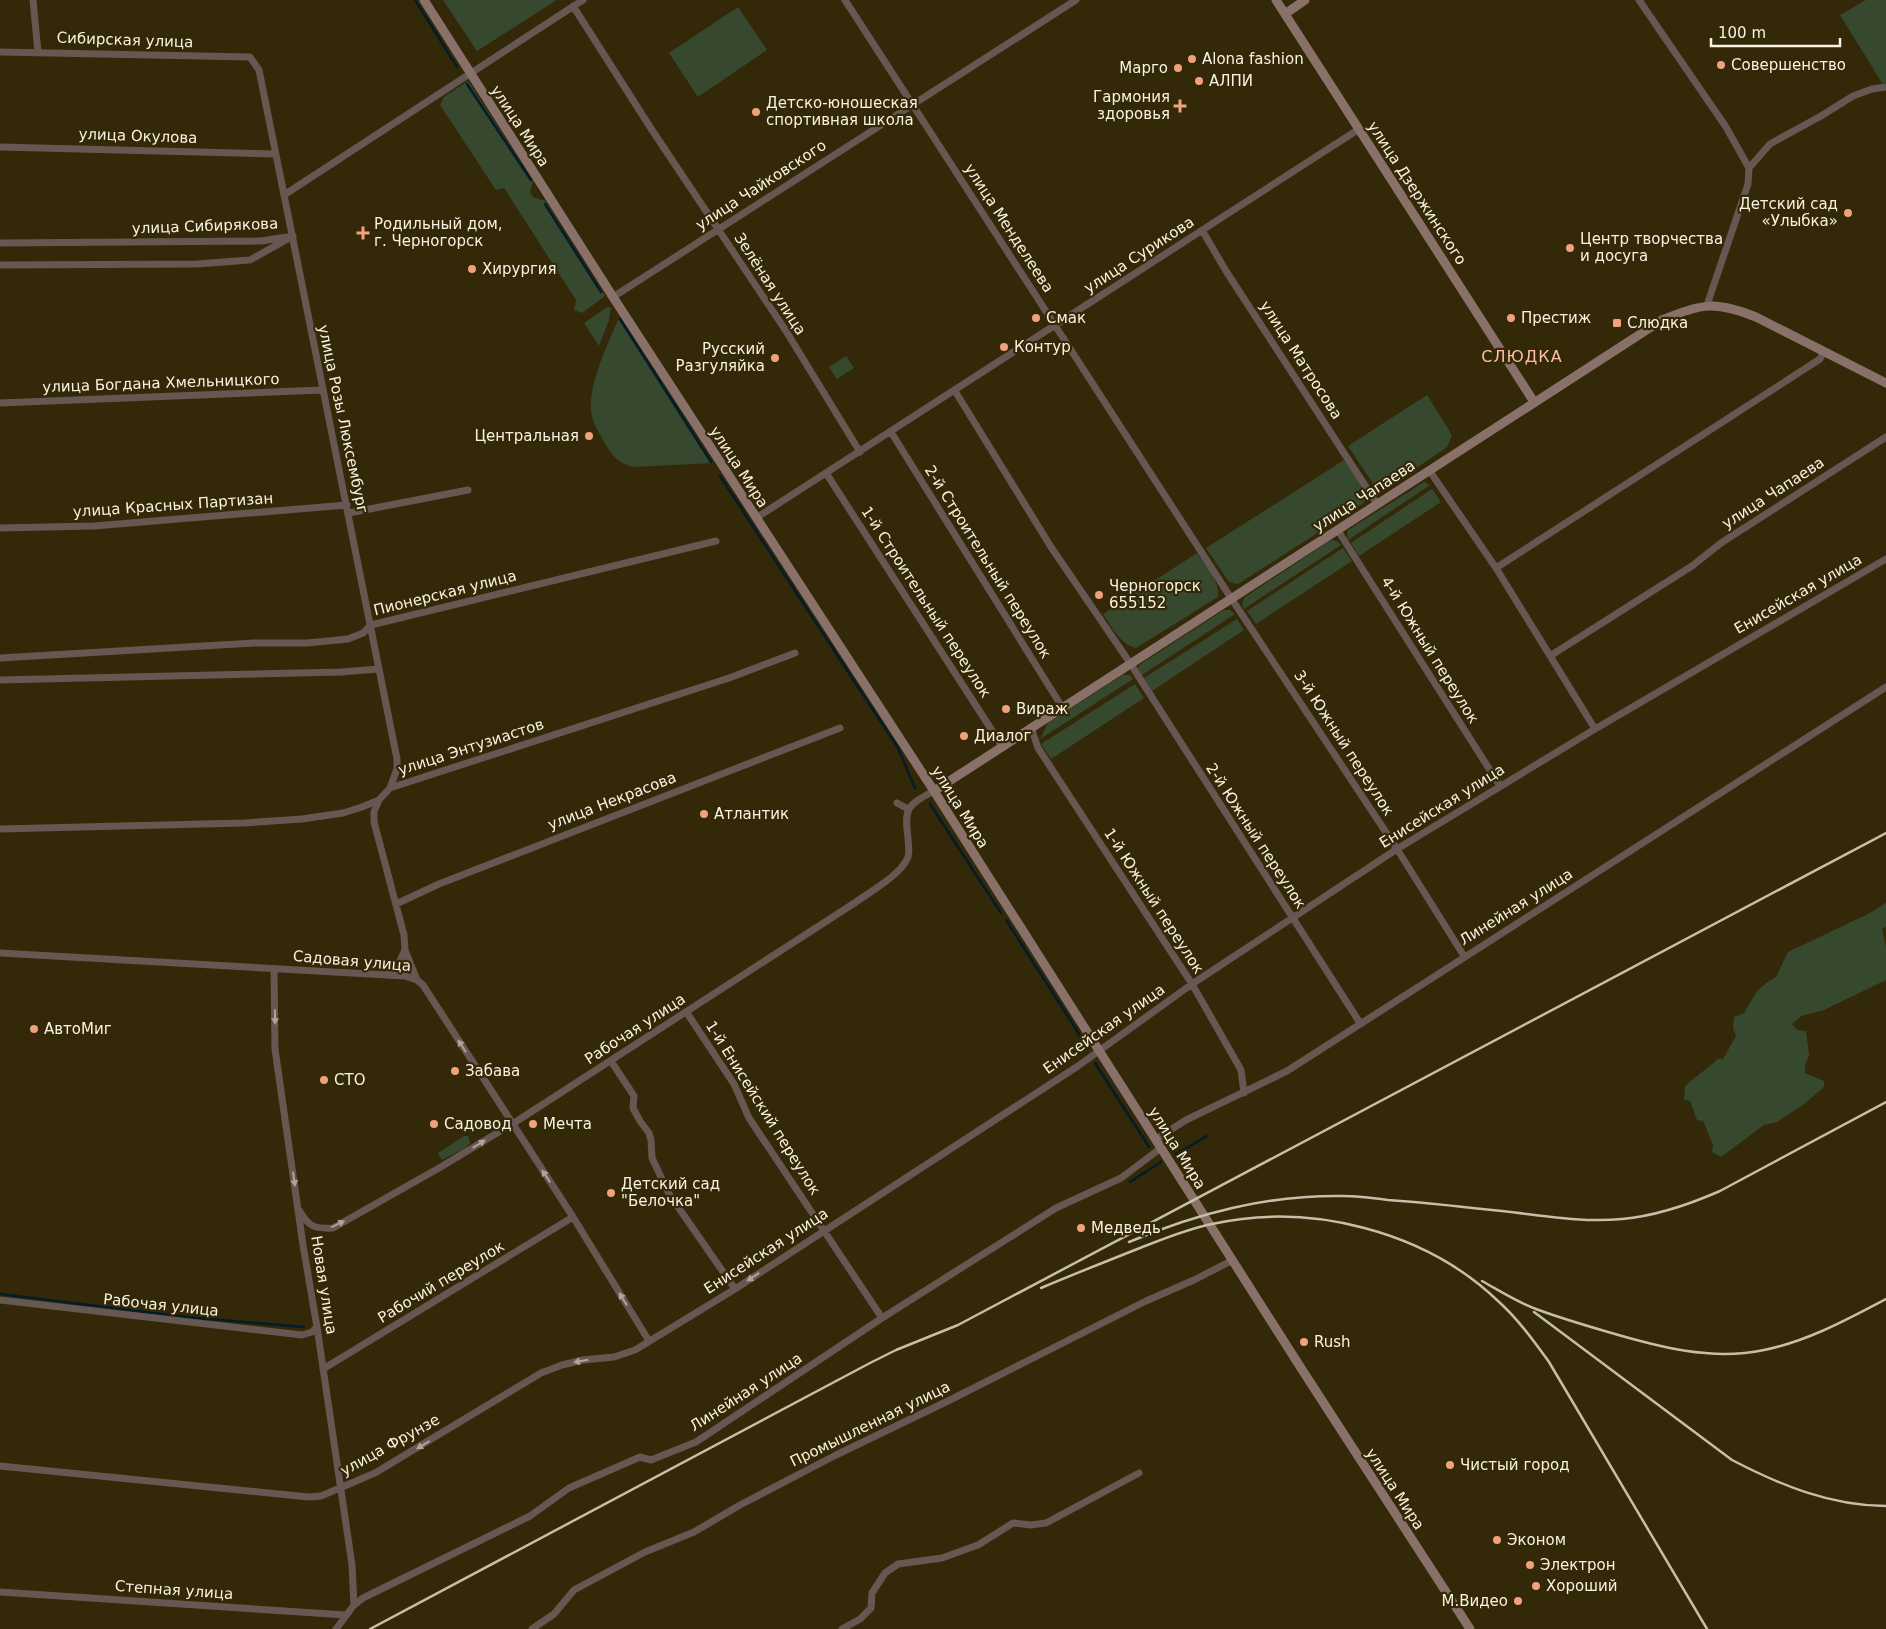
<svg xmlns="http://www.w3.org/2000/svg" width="1886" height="1629" font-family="'DejaVu Sans',sans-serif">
<rect width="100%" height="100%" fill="#332808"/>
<path fill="#36492f" d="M 443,0 L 557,0 L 477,51 Z
M 1866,0 L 1886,0 L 1886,83 L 1882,83 L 1840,15 Z
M 738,7 L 767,50 L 698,97 L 669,53 Z
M 468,81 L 533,181 L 530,192 L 533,197 L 545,201 L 605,296 L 582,313 L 574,310 L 576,300 L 504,188 L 496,190 L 440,105 L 444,97 Z
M 611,307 L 609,320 L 599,346 L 584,323 L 606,308 Z
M 619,317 L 713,463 L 633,467 C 616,462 612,455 603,440 C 600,434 596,429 594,423 C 582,394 608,345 619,317 Z
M 846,356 L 854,368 L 837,379 L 829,367 Z
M 1427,395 L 1452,435 L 1447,447 L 1396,482 L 1383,486 L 1374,485 L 1348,446 Z
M 1344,460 C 1353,473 1366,487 1364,503 L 1238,584 L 1229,582 L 1206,548 Z
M 1424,482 L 1430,485 L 1348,540 L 1347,534 L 1348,530 Z
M 1432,489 L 1441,502 L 1359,556 L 1351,543 Z
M 1331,540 L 1337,541 L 1341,545 L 1244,609 L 1242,603 L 1245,597 Z
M 1343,548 L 1352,561 L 1256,624 L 1247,611 Z
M 1197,553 C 1206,566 1220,581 1218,597 L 1136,648 C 1120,644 1112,627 1103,614 Z
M 1224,610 L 1230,610 L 1235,614 L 1142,675 L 1138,669 L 1139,665 Z
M 1237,619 L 1244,630 L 1152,691 L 1144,678 Z
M 1123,675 L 1130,675 L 1133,679 L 1040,739 L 1048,723 Z
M 1135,684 L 1144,698 L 1051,759 L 1041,744 Z
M 1886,903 L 1886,927 L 1882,929 L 1886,946 L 1886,980 L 1824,1010 L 1801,1016 L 1792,1024 L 1797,1030 L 1806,1031 L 1809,1056 L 1805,1065 L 1805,1073 L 1824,1081 L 1824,1087 L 1803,1105 L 1777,1122 L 1764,1125 L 1721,1157 L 1712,1152 L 1713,1145 L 1703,1121 L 1697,1120 L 1690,1101 L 1684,1100 L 1685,1086 L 1718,1059 L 1723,1059 L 1736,1036 L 1733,1028 L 1734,1017 L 1744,1013 L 1757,991 L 1766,983 L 1776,977 L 1788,952 L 1868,914 Z
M 464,1136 L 468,1136 L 470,1143 L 465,1148 L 442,1160 L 438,1153 Z"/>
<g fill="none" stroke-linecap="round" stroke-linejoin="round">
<path stroke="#021c2b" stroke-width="2.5" d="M 415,0 L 457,67
M 467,84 L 531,180
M 545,204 L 601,292
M 620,319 L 711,462
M 720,476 L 898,748 L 915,788
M 930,804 L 1001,913
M 1006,920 L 1076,1029 L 1084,1043
M 1095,1063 L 1149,1147
M 1176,1154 L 1207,1136
M 1130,1182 L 1161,1162
M 0,1294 L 187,1317 L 304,1327"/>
<path stroke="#675752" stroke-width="7" d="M 33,0 L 38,52
M 845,0 L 1231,598 L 1397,849 L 1464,956
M 1639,0 L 1726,127 L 1749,168
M 573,6 L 650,127 L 786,331 L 860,452
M 0,52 L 250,57 L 259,70 L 397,759 L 397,769 L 390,788
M 0,147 L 275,154
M 284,195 L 583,0
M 1202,230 L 1226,271 L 1377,504
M 0,243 L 261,241 L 287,237
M 0,265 L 197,264 L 250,260 L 293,236
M 613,297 L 1076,0
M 1707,305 L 1748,184 L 1749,168 L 1770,144 L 1821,116 L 1853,96 L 1872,89 L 1886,87
M 955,391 L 1051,547 L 1130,663 L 1360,1023
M 0,403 L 323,390
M 891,432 L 1062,707
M 1429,470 L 1496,568 L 1595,729
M 826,473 L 1002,746
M 349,513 L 468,490
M 756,518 L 1359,129
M 0,528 L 94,526 L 347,505
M 1337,529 L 1500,786
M 1496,568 L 1820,359 L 1824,351
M 1550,656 L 1692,566 L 1721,543 L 1886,437
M 0,658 L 254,643 L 307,643 L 348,639 L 363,633 L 371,625 L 716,541
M 0,680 L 341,672 L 379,669
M 1031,727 L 1038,748 L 1192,984 L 1241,1070 L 1244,1093
M 379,800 L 374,812 L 374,822 L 404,935 L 405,950 L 417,980
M 897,803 L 908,809
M 0,829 L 244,823 L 302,819 L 343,813 L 362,807 L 379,800 L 390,788 L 729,678 L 795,653
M 396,904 L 439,884 L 840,728
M 0,953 L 405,976 L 417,980 L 423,985 L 573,1217 L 649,1341
M 274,969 L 275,1049 L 303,1245 L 317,1327 L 352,1565 L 354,1605
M 387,975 L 399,963 L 405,950
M 687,1013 L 734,1084 L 749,1118 L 882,1318
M 611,1061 L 634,1096 L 633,1108 L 640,1121 L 649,1133 L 651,1140 L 652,1158 L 669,1194 L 735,1289
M 1156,1139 L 1186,1120 L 1287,1071 L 1886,687
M 299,1210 C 309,1227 314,1229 333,1228 L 439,1168 L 517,1121 L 856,902 C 871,891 901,875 908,857 C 910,852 908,844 908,838 C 904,808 907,805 934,791
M 0,1300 L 302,1335 L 312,1332 L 317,1327
M 323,1369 L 573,1217
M 0,1466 L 309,1497 L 321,1496 L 375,1473 L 541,1373 L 562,1365 L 583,1360 L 614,1357 L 635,1350 L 735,1289 L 1078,1066 L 1192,984 L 1397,849 L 1595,729 L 1886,559
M 0,1592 L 346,1615
M 336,1629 L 354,1605 L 363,1598 L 530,1516 L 569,1488 L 640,1457 L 651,1460 L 696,1442 L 882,1318 L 1056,1208 L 1121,1178 L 1161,1148
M 532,1629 L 554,1614 L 574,1590 L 645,1552 L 694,1532 L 740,1505 L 836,1455 L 950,1400 L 1146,1301 L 1194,1280 L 1233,1260
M 842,1629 L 860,1619 L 871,1608 L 872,1593 L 885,1573 L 898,1564 L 942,1558 L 978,1545 L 1013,1523 L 1031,1525 L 1046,1523 L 1139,1473"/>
<path stroke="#897169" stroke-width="9" d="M 424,0 L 613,297 L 934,791 L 1299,1365 L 1470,1629
M 1276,0 L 1534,402
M 1285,14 L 1305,0
M 934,791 L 1662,320 C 1702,303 1716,301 1756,317 L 1886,383"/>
<path stroke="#c6bea8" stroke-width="2.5" d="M 1129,1242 C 1198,1213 1267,1195 1342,1196 C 1357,1196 1373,1198 1388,1200 C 1434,1203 1481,1209 1527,1214 C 1559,1218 1590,1222 1622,1219 C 1656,1216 1688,1205 1720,1191 L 1886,1102
M 1482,1281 C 1500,1291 1517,1302 1536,1309 C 1560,1318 1584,1325 1608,1332 C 1659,1347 1711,1361 1764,1350 C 1808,1341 1846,1320 1886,1299
M 1041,1288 C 1074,1274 1107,1261 1140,1248 C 1163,1239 1187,1229 1212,1224 C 1310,1202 1425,1231 1498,1301 C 1518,1319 1533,1340 1549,1362 L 1707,1629
M 1534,1312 L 1732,1460 C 1780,1485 1831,1506 1886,1506
M 370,1629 L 870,1363 L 896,1350 L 958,1325 L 1886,833"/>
</g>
<defs><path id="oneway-solid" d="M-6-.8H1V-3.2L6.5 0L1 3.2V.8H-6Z" transform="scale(1.25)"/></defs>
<g fill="#b0a499">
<use href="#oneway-solid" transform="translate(275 1017) rotate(89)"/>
<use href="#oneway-solid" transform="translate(462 1046) rotate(-123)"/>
<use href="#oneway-solid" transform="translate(479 1144) rotate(-31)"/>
<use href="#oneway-solid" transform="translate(546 1176) rotate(-123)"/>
<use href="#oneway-solid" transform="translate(294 1179) rotate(82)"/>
<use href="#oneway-solid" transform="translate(338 1224) rotate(-26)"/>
<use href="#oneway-solid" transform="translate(753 1277) rotate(146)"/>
<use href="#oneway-solid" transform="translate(623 1299) rotate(-122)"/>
<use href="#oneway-solid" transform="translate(581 1361) rotate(170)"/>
<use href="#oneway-solid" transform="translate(423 1445) rotate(149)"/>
</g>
<g fill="#f1a17c" stroke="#332808" stroke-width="2">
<circle cx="1192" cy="59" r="5"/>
<circle cx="1721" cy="65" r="5"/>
<circle cx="1178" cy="68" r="5"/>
<circle cx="1199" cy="81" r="5"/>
<path d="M1177.5 98.5h5v5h5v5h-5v5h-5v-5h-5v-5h5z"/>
<circle cx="756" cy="112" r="5"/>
<circle cx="1848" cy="213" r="5"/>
<path d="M360.5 225.5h5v5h5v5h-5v5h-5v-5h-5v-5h5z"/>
<circle cx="1570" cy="248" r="5"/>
<circle cx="472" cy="269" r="5"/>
<circle cx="1036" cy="318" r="5"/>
<circle cx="1511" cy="318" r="5"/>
<rect x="1612" y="318" width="10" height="10" rx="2.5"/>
<circle cx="1004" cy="347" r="5"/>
<circle cx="775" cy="358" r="5"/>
<circle cx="589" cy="436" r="5"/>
<circle cx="1099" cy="595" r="5"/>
<circle cx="1006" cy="709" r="5"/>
<circle cx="964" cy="736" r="5"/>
<circle cx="704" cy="814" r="5"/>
<circle cx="34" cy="1029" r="5"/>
<circle cx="455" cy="1071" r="5"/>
<circle cx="324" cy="1080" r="5"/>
<circle cx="434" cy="1124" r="5"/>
<circle cx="533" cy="1124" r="5"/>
<circle cx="611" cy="1193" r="5"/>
<circle cx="1081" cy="1228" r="5"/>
<circle cx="1304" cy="1342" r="5"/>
<circle cx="1450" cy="1465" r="5"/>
<circle cx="1497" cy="1540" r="5"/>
<circle cx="1530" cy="1565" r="5"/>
<circle cx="1536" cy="1586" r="5"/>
<circle cx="1518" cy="1601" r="5"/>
</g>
<g text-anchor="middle" stroke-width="4.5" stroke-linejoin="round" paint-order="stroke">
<g font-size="15" fill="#f9f2e0" stroke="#332808">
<text transform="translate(125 40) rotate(2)" y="5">Сибирская улица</text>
<text transform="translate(520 126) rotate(57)" y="5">улица Мира</text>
<text transform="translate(138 136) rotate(2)" y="5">улица Окулова</text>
<text transform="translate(761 185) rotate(-33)" y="5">улица Чайковского</text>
<text transform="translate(1417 193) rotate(57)" y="5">улица Дзержинского</text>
<text transform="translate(205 226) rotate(-2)" y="5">улица Сибирякова</text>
<text transform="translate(1009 228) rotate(57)" y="5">улица Менделеева</text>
<text transform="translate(1139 255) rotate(-33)" y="5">улица Сурикова</text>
<text transform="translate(770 284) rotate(57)" y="5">Зелёная улица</text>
<text transform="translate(1301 360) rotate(57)" y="5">улица Матросова</text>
<text transform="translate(161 383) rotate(-2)" y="5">улица Богдана Хмельницкого</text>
<text transform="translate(343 419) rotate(78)" y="5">улица Розы Люксембург</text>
<text transform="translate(739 467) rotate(57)" y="5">улица Мира</text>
<text transform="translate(1773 493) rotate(-33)" y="5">улица Чапаева</text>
<text transform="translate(1364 496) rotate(-33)" y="5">улица Чапаева</text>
<text transform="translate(173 505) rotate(-4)" y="5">улица Красных Партизан</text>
<text transform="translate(988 562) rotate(58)" y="5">2-й Строительный переулок</text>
<text transform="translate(445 593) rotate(-14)" y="5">Пионерская улица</text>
<text transform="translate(1798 594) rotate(-30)" y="5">Енисейская улица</text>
<text transform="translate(926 602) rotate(57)" y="5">1-й Строительный переулок</text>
<text transform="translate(1430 650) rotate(58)" y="5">4-й Южный переулок</text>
<text transform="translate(1344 743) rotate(57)" y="5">3-й Южный переулок</text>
<text transform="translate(471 747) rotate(-18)" y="5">улица Энтузиастов</text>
<text transform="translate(612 801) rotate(-21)" y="5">улица Некрасова</text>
<text transform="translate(1442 806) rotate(-32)" y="5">Енисейская улица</text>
<text transform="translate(960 807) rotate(58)" y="5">улица Мира</text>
<text transform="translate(1256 836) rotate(57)" y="5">2-й Южный переулок</text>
<text transform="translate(1154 901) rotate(57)" y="5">1-й Южный переулок</text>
<text transform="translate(1516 907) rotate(-32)" y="5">Линейная улица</text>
<text transform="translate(352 961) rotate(5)" y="5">Садовая улица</text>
<text transform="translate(635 1029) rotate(-33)" y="5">Рабочая улица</text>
<text transform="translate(1104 1029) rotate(-35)" y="5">Енисейская улица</text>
<text transform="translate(763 1108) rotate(58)" y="5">1-й Енисейский переулок</text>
<text transform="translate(1177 1148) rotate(58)" y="5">улица Мира</text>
<text transform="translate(766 1251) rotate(-33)" y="5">Енисейская улица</text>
<text transform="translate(441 1282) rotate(-31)" y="5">Рабочий переулок</text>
<text transform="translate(324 1285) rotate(81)" y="5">Новая улица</text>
<text transform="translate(161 1305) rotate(6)" y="5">Рабочая улица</text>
<text transform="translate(746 1392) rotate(-33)" y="5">Линейная улица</text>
<text transform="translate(870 1424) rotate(-26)" y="5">Промышленная улица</text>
<text transform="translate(390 1445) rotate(-29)" y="5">улица Фрунзе</text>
<text transform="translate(1395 1489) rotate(57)" y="5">улица Мира</text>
<text transform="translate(174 1590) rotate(4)" y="5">Степная улица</text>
</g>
<g font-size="15" fill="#f9f2e0" stroke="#332808" text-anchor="start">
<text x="1202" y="64">Alona fashion</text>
<text x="1731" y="70">Совершенство</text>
<text x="1168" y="73" text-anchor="end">Марго</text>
<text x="1209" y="86">АЛПИ</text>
<text x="1170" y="102" text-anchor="end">Гармония<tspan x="1170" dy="17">здоровья</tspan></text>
<text x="766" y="108">Детско-юношеская<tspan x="766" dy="17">спортивная школа</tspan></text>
<text x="1838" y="209" text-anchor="end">Детский сад<tspan x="1838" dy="17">«Улыбка»</tspan></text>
<text x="374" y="229">Родильный дом,<tspan x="374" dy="17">г. Черногорск</tspan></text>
<text x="1580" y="244">Центр творчества<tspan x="1580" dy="17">и досуга</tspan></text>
<text x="482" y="274">Хирургия</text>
<text x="1046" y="323">Смак</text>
<text x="1521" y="323">Престиж</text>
<text x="1627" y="328">Слюдка</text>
<text x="1014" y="352">Контур</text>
<text x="765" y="354" text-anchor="end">Русский<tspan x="765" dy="17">Разгуляйка</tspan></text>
<text x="579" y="441" text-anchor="end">Центральная</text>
<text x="1109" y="591">Черногорск<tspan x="1109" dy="17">655152</tspan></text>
<text x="1016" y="714">Вираж</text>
<text x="974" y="741">Диалог</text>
<text x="714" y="819">Атлантик</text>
<text x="44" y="1034">АвтоМиг</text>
<text x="465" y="1076">Забава</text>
<text x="334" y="1085">СТО</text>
<text x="444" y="1129">Садовод</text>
<text x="543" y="1129">Мечта</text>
<text x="621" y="1189">Детский сад<tspan x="621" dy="17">"Белочка"</tspan></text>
<text x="1091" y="1233">Медведь</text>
<text x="1314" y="1347">Rush</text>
<text x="1460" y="1470">Чистый город</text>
<text x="1507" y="1545">Эконом</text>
<text x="1540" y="1570">Электрон</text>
<text x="1546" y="1591">Хороший</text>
<text x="1508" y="1606" text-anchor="end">М.Видео</text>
</g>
<g font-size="16" letter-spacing="1" fill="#fdc0a5" stroke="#332808">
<text x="1522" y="362">СЛЮДКА</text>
</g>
</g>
<path d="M1711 38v8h129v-8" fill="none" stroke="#f9f2e0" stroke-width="2.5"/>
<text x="1718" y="38" font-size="15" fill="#f9f2e0" stroke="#332808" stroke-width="4" paint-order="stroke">100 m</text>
</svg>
